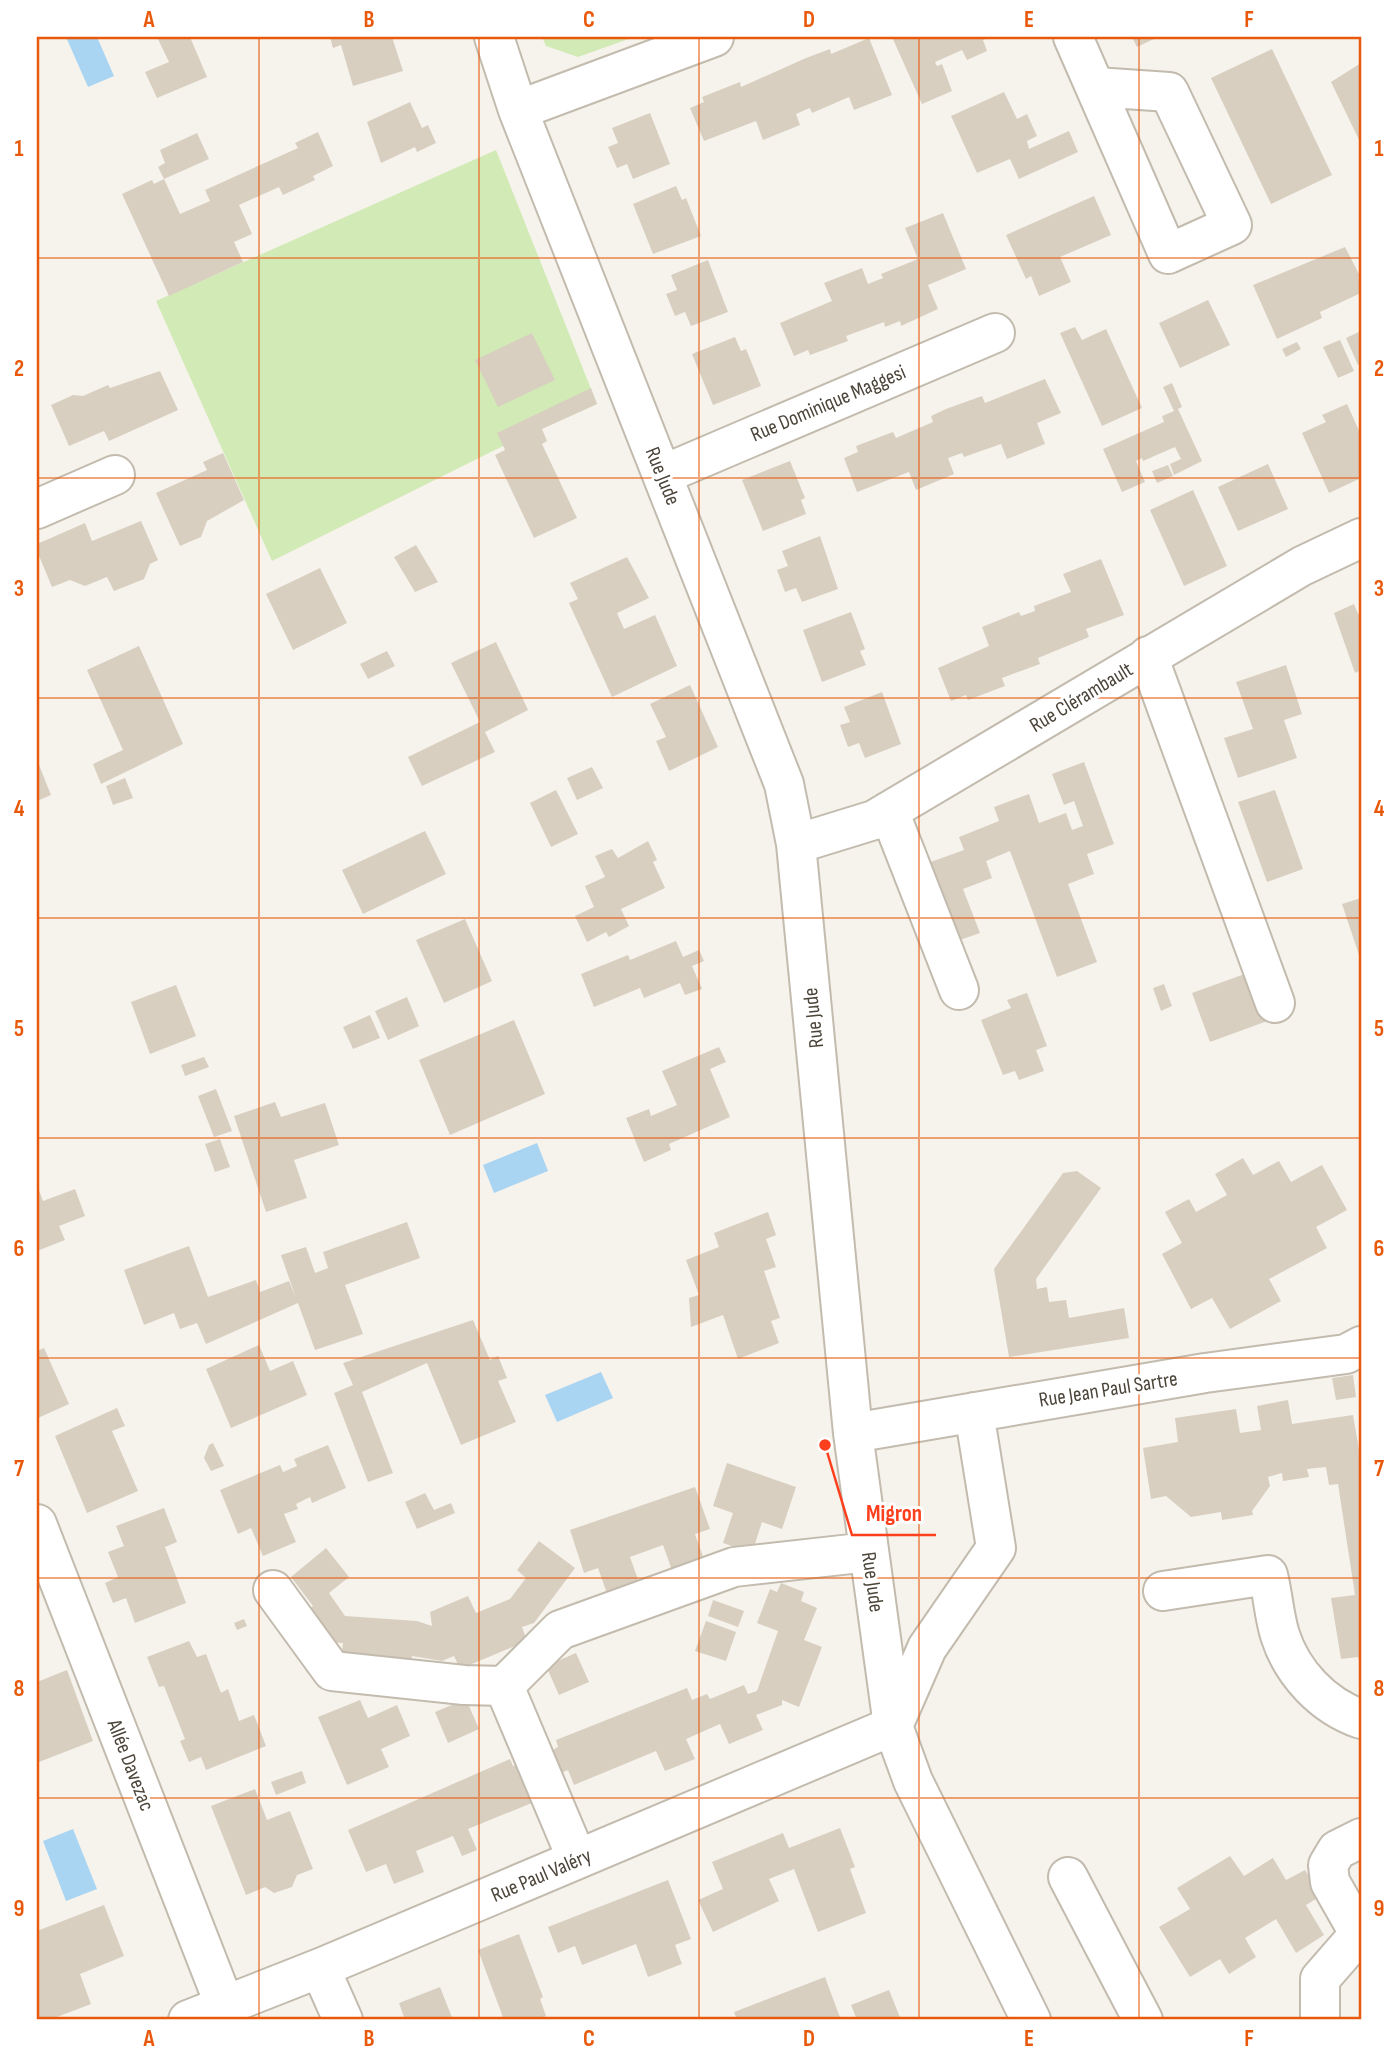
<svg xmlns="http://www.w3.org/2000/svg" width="1398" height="2057" font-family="'Sofia Sans Condensed',sans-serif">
<rect width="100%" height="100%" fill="#f6f3ec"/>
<path fill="#d2eab5" d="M 542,37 L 634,37 L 578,57 L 546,46 Z
M 496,150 L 597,404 L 503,446 L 272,561 L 156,301 Z"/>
<path fill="#a9d4f2" d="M 66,37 L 97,37 L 114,76 L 88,87 Z
M 537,1143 L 548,1171 L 494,1193 L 483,1165 Z
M 601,1372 L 613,1398 L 557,1422 L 545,1395 Z
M 73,1829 L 97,1889 L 66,1901 L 43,1841 Z"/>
<path fill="#d8cfc1" d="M 157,37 L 190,37 L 207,77 L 157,98 L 145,72 L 169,62 Z
M 330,37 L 392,37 L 403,71 L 353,86 L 341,45 L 333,48 Z
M 892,37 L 991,37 L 983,40 L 987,51 L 967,60 L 962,50 L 935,62 L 937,66 L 942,64 L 952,91 L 922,104 Z
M 1132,37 L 1158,37 L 1137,47 Z
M 869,38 L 892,95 L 854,110 L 849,97 L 812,113 L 810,108 L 796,114 L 800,125 L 763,140 L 756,121 L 704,141 L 690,108 L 704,102 L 702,97 L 740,82 L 741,87 L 806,58 L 830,49 L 831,54 Z
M 1272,49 L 1332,175 L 1271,204 L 1211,78 Z
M 1361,63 L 1361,144 L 1331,82 Z
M 1004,92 L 1017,119 L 1027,114 L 1037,136 L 1027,141 L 1029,149 L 1069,131 L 1078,152 L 1019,179 L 1010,159 L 977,173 L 951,116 Z
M 410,102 L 422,128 L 428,125 L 436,143 L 417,152 L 415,147 L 381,163 L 367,122 Z
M 650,113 L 670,164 L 633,179 L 627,164 L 617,168 L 608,147 L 618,143 L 612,128 Z
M 318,132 L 333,166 L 313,176 L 315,180 L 283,195 L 279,187 L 239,205 L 252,234 L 234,242 L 243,262 L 169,296 L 122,194 L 152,180 L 154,184 L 164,179 L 180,214 L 210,201 L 205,190 L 298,148 L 295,143 Z
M 197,133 L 209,159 L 164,179 L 158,167 L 165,163 L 160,150 Z
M 676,186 L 682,200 L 686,198 L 701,236 L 653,254 L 633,204 Z
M 1094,196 L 1111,235 L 1060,257 L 1071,282 L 1039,296 L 1031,276 L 1026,279 L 1006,235 Z
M 943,213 L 966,269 L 928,285 L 938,309 L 901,326 L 900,321 L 885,327 L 884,322 L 846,336 L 848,341 L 810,355 L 808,350 L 794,356 L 780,323 L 832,301 L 824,283 L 862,268 L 868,284 L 883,278 L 881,274 L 918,259 L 905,228 Z
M 1345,247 L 1361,278 L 1361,293 L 1320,312 L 1322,318 L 1277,339 L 1253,285 Z
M 708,260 L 728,312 L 691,326 L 685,312 L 675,316 L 666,294 L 677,290 L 671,275 Z
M 1208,300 L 1230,345 L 1180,368 L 1159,323 Z
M 1075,327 L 1082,340 L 1106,329 L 1142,408 L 1102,426 L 1060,333 Z
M 1361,331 L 1361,363 L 1358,365 L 1346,338 Z
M 532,333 L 555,380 L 498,407 L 475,360 Z
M 735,337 L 741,351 L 746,349 L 761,386 L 713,405 L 692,354 Z
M 1340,340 L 1354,371 L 1338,378 L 1323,347 Z
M 1297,342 L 1301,349 L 1286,357 L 1282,349 Z
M 160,371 L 178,410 L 109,441 L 104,431 L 69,446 L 51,405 L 73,395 L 83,396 L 108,385 L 110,388 Z
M 1045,379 L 1061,413 L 1037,423 L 1045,444 L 1007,459 L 1001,444 L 964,457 L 962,453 L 948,458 L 954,474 L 916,490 L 909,472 L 857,492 L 844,458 L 858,452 L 856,446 L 893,432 L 896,438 L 933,422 L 931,416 L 946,409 L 982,396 L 985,403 Z
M 1172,383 L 1182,407 L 1178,409 L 1202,461 L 1174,475 L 1170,464 L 1181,459 L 1175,447 L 1143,461 L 1142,458 L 1136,461 L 1145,482 L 1122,492 L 1103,449 L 1164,422 L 1162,416 L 1174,411 L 1163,387 Z
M 591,388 L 597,404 L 542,429 L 547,441 L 542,444 L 577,518 L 534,538 L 495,455 L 505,450 L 497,433 Z
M 1347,404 L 1361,435 L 1361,478 L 1329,493 L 1302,433 L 1326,422 L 1322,415 Z
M 223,453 L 244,500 L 207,521 L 201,537 L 180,546 L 156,493 L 207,470 L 203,462 Z
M 790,461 L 805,498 L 801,500 L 806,514 L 763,531 L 742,480 Z
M 1268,464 L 1288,509 L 1238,531 L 1218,487 Z
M 1168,465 L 1173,476 L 1157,483 L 1152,471 Z
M 1193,490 L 1227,566 L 1184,586 L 1150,510 Z
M 141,521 L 158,560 L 150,564 L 144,579 L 114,591 L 107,577 L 85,586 L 70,580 L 52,587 L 37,551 L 37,544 L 85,523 L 92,541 Z
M 820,536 L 838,589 L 802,602 L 796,588 L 785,592 L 777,570 L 788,566 L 782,551 Z
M 416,545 L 438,582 L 415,592 L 394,557 Z
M 627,557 L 649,598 L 617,613 L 624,629 L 655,615 L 677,666 L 612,697 L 569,603 L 578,599 L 570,583 Z
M 1101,559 L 1124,615 L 1086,629 L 1089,637 L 1038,658 L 1040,664 L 1002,678 L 1005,686 L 968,700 L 966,695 L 951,701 L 938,668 L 989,646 L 982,627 L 1019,612 L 1021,616 L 1035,611 L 1034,606 L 1071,592 L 1063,574 Z
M 320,568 L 347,623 L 293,650 L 266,594 Z
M 1354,604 L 1358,614 L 1361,612 L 1361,670 L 1355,673 L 1334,613 Z
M 851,612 L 865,649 L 860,651 L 866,665 L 822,682 L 803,630 Z
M 496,642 L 528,710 L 485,732 L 495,752 L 422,786 L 408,757 L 480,722 L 451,663 Z
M 139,646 L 183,744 L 101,784 L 93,764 L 123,750 L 87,670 Z
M 387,651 L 395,666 L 368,679 L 360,664 Z
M 1286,665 L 1302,714 L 1284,720 L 1297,758 L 1238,778 L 1224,738 L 1253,729 L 1236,682 Z
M 690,685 L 718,747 L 669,771 L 656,741 L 666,737 L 650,704 Z
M 882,692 L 901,744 L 865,758 L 859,743 L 848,747 L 840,725 L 850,722 L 844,707 Z
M 37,760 L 51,795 L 37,801 Z
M 1084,762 L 1114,844 L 1087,854 L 1094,874 L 1068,884 L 1097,962 L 1057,977 L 1010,851 L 986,861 L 992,878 L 963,889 L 980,933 L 954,942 L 925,864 L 964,850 L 959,837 L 999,821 L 994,807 L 1029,794 L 1039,823 L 1066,813 L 1072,830 L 1083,826 L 1074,801 L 1064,805 L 1052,774 Z
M 592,767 L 603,788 L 577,800 L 567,778 Z
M 125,778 L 133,798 L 113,805 L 106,786 Z
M 556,790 L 578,834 L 551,847 L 530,803 Z
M 1275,790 L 1303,869 L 1267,882 L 1238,802 Z
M 425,831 L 446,874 L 363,914 L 342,870 Z
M 648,841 L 657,860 L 653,862 L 665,888 L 621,909 L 629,926 L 609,937 L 606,932 L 587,942 L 575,916 L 594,907 L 585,886 L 605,877 L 595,856 L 612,849 L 618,858 Z
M 1361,898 L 1361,954 L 1359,955 L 1342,904 Z
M 465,919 L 492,981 L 444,1003 L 416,940 Z
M 676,941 L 683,957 L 699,950 L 704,961 L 692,966 L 702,989 L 685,995 L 680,983 L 644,998 L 640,988 L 594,1007 L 581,974 L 628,955 L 630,960 Z
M 1253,971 L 1270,1020 L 1210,1042 L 1192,993 Z
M 1164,984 L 1172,1006 L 1161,1011 L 1153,988 Z
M 176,985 L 196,1036 L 150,1054 L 131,1002 Z
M 1027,993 L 1047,1046 L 1036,1050 L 1044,1071 L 1019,1080 L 1015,1071 L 1003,1075 L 981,1020 L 1011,1008 L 1007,1000 Z
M 407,997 L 419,1026 L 388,1040 L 375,1011 Z
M 370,1015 L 380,1038 L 353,1049 L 343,1027 Z
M 514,1020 L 545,1094 L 450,1135 L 419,1060 Z
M 719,1047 L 726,1062 L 710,1069 L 730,1117 L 669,1144 L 671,1150 L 644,1162 L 626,1118 L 649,1109 L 651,1116 L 677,1105 L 662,1071 Z
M 204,1057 L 209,1067 L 185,1076 L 181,1065 Z
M 216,1089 L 232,1131 L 214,1137 L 198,1096 Z
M 275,1102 L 281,1117 L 325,1103 L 339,1145 L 294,1160 L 307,1198 L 266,1212 L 234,1116 Z
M 220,1139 L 230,1167 L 215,1172 L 205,1144 Z
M 1243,1158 L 1253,1175 L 1279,1161 L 1291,1182 L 1322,1165 L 1347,1210 L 1316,1227 L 1327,1248 L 1269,1279 L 1281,1301 L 1230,1329 L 1212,1298 L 1191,1309 L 1162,1254 L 1182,1243 L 1165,1212 L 1189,1199 L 1196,1212 L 1227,1195 L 1215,1174 Z
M 1077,1171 L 1101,1188 L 1036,1279 L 1037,1289 L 1047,1287 L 1049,1302 L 1066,1300 L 1069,1318 L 1124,1308 L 1129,1338 L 1009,1357 L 994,1269 L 1063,1173 Z
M 37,1185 L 43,1201 L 75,1189 L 85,1216 L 59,1226 L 65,1240 L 37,1251 Z
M 768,1212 L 776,1235 L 766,1239 L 776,1267 L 764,1271 L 780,1318 L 771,1321 L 779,1343 L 738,1359 L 723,1315 L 691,1327 L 689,1298 L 699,1295 L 686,1260 L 719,1247 L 714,1233 Z
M 407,1222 L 420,1258 L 345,1285 L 363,1334 L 315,1350 L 298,1303 L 206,1344 L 197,1323 L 180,1329 L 174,1313 L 144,1325 L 124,1270 L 189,1246 L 208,1297 L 256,1280 L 260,1292 L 289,1281 L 296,1298 L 281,1255 L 306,1247 L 315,1273 L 328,1268 L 323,1252 Z
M 473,1320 L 490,1360 L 498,1356 L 507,1378 L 498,1381 L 516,1422 L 461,1445 L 427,1363 L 362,1392 L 393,1473 L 368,1482 L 334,1393 L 353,1385 L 343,1363 Z
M 259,1345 L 270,1371 L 293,1361 L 307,1395 L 231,1428 L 206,1369 Z
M 44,1348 L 69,1404 L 38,1418 L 37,1351 Z
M 1353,1375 L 1356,1397 L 1336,1400 L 1332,1378 Z
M 1288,1400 L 1292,1424 L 1353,1415 L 1359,1450 L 1361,1449 L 1361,1670 L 1358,1657 L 1341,1659 L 1331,1598 L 1355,1595 L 1338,1484 L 1329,1485 L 1326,1467 L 1307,1469 L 1309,1477 L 1283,1481 L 1282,1473 L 1268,1477 L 1270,1486 L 1252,1511 L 1253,1515 L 1222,1520 L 1221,1512 L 1191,1517 L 1166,1496 L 1151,1499 L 1143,1448 L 1178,1442 L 1175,1418 L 1236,1409 L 1240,1433 L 1261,1430 L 1257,1406 Z
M 117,1408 L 125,1426 L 112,1431 L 138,1491 L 87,1513 L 55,1436 Z
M 213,1443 L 224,1466 L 211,1471 L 204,1458 L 209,1445 Z
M 328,1445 L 346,1488 L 312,1503 L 310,1497 L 296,1504 L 298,1509 L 284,1514 L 296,1542 L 263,1556 L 251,1528 L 238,1534 L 220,1490 L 280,1465 L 283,1472 L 297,1466 L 294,1459 Z
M 727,1463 L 796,1487 L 782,1529 L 762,1522 L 752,1553 L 723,1543 L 733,1513 L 713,1506 Z
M 695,1487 L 710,1529 L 695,1534 L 706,1565 L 674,1576 L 663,1545 L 630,1557 L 641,1588 L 609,1599 L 598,1568 L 584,1573 L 570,1530 Z
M 425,1493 L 434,1510 L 451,1503 L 455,1513 L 417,1529 L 405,1502 Z
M 164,1508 L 177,1542 L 165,1547 L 186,1603 L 135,1623 L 126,1598 L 113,1603 L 105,1583 L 118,1577 L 108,1552 L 124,1546 L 116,1526 Z
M 539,1541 L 575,1568 L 534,1623 L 522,1627 L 527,1641 L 460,1669 L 454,1656 L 442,1661 L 412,1656 L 411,1667 L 341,1661 L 343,1643 L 325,1642 L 303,1614 L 313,1606 L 291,1577 L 326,1548 L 349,1577 L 329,1593 L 345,1616 L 417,1621 L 432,1626 L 430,1612 L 468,1596 L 476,1613 L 510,1599 L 526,1578 L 517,1570 Z
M 781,1583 L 804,1592 L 801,1601 L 817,1608 L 804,1640 L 822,1647 L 799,1707 L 782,1700 L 782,1705 L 756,1715 L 763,1730 L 729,1744 L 720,1724 L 686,1739 L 695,1759 L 665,1771 L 656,1751 L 574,1785 L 568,1770 L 558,1774 L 549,1752 L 558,1747 L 556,1740 L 687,1688 L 692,1700 L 707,1694 L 710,1699 L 744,1685 L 748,1694 L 757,1691 L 778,1631 L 757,1623 L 770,1589 L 777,1592 Z
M 713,1600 L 744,1611 L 738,1627 L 708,1616 Z
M 244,1619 L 247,1626 L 237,1630 L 234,1623 Z
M 706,1621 L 736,1632 L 726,1661 L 695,1651 Z
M 189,1641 L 197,1657 L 206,1654 L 221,1693 L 228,1689 L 239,1721 L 254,1715 L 266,1746 L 206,1770 L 201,1757 L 189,1762 L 180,1741 L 185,1739 L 164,1686 L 159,1687 L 147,1657 Z
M 576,1653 L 589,1682 L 559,1695 L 546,1666 Z
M 67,1670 L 93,1741 L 39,1762 L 37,1682 Z
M 466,1699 L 479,1729 L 448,1743 L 435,1712 Z
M 360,1700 L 368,1718 L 397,1705 L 410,1736 L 381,1749 L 389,1767 L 347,1785 L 318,1717 Z
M 510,1759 L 513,1766 L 523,1763 L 539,1800 L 468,1829 L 477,1850 L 462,1856 L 453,1836 L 416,1851 L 424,1872 L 394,1884 L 386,1864 L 366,1872 L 348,1830 Z
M 302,1771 L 306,1783 L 276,1795 L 271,1782 Z
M 255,1789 L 267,1820 L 290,1811 L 313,1869 L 297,1875 L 292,1887 L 274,1893 L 265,1887 L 246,1895 L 211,1806 Z
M 840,1828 L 855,1867 L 850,1869 L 866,1913 L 818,1932 L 794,1869 L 769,1879 L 779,1901 L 713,1932 L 698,1900 L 723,1889 L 712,1862 L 783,1833 L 789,1848 Z
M 1230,1856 L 1244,1876 L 1273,1858 L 1286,1880 L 1305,1870 L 1321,1896 L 1306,1905 L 1324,1935 L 1296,1953 L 1276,1919 L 1245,1938 L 1256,1957 L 1229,1974 L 1220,1959 L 1190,1977 L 1159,1927 L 1190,1909 L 1177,1888 Z
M 668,1880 L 691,1939 L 675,1945 L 682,1964 L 648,1977 L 636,1944 L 582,1965 L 575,1946 L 558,1953 L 548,1927 Z
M 104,1905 L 124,1956 L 80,1974 L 91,2004 L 49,2020 L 40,2020 L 37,2012 L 37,1931 Z
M 519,1934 L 543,1997 L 540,1999 L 546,2016 L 535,2020 L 504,2020 L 478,1950 Z
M 825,1977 L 841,2020 L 737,2020 L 734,2012 Z
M 440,1987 L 453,2020 L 405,2020 L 399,2003 Z
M 889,1990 L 901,2020 L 857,2020 L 851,2005 Z"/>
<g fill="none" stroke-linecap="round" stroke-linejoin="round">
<g stroke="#c2bbae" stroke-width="42">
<path id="minor" d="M 494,37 L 518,110 L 784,784 L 796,844 L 853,1433 L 893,1726 L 913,1781 L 1031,2020
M 1073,37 L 1168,254 L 1232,225 L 1169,92 L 1096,87
M 518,110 L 714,37
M 662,475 L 995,333
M 37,509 L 115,475
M 1148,656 L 1275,1003
M 889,811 L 959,990
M 796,844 L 874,820 L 1302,566 L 1361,538
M 853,1433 L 1205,1373 L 1346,1354 L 1361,1346
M 37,1524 L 225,2006
M 273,1590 L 332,1671 L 464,1685 L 504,1686 L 577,1859
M 1163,1591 L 1268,1575 C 1273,1595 1274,1616 1280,1635 C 1292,1673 1323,1706 1361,1719
M 504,1686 L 560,1630 L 734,1567 L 869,1552
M 1068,1877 L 1143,2020
M 1359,1933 L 1330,1882 L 1328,1865 L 1337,1850 L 1361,1838
M 320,1968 L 343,2020
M 188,2020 L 320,1968 L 893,1726 L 927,1648 L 996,1548 L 974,1412
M 1320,2020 L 1320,1979 L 1361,1932"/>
</g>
<use href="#minor" stroke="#fff" stroke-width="38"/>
</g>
<path fill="none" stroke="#e8590c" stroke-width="2" stroke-opacity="0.55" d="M 259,37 L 259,2020M 479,37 L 479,2020M 699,37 L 699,2020M 919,37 L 919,2020M 1139,37 L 1139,2020M 37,258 L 1361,258M 37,478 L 1361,478M 37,698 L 1361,698M 37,918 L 1361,918M 37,1138 L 1361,1138M 37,1358 L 1361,1358M 37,1578 L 1361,1578M 37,1798 L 1361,1798"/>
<g text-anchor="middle" stroke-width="6" stroke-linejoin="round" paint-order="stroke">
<g font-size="21" fill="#4b4439" stroke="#fff">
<text transform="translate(828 403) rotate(-23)" y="7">Rue Dominique Maggesi</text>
<text transform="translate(663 476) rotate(68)" y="7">Rue Jude</text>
<text transform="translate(1081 697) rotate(-31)" y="7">Rue Clérambault</text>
<text transform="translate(813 1018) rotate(-96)" y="7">Rue Jude</text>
<text transform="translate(1108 1389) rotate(-9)" y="7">Rue Jean Paul Sartre</text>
<text transform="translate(873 1582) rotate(82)" y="7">Rue Jude</text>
<text transform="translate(131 1765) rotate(69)" y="7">Allée Davezac</text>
<text transform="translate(541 1875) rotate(-23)" y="7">Rue Paul Valéry</text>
</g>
</g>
<path fill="none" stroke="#fc3f1d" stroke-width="2.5" d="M825 1445L852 1535H936"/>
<circle fill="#fc3f1d" stroke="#fff" stroke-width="2.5" cx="825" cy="1445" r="7"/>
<g font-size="23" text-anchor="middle" font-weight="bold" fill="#fc3f1d" stroke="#fff" stroke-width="6" stroke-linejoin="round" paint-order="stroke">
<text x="894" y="1521">Migron</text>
</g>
<rect width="1398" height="2057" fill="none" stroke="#ffffff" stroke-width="77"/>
<rect x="38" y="38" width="1322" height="1980" fill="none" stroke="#e8590c" stroke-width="2.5"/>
<g font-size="23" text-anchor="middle" font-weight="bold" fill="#e8590c">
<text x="149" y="27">A</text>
<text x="369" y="27">B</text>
<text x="589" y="27">C</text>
<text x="809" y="27">D</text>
<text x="1029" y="27">E</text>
<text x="1249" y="27">F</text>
<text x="19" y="156">1</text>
<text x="1379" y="156">1</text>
<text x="19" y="376">2</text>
<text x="1379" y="376">2</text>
<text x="19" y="596">3</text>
<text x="1379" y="596">3</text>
<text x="19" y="816">4</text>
<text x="1379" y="816">4</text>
<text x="19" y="1036">5</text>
<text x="1379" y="1036">5</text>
<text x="19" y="1256">6</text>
<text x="1379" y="1256">6</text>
<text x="19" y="1476">7</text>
<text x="1379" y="1476">7</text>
<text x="19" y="1696">8</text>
<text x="1379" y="1696">8</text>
<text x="19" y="1916">9</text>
<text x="1379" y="1916">9</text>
<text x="149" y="2046">A</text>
<text x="369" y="2046">B</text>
<text x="589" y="2046">C</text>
<text x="809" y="2046">D</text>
<text x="1029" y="2046">E</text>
<text x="1249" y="2046">F</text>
</g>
</svg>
